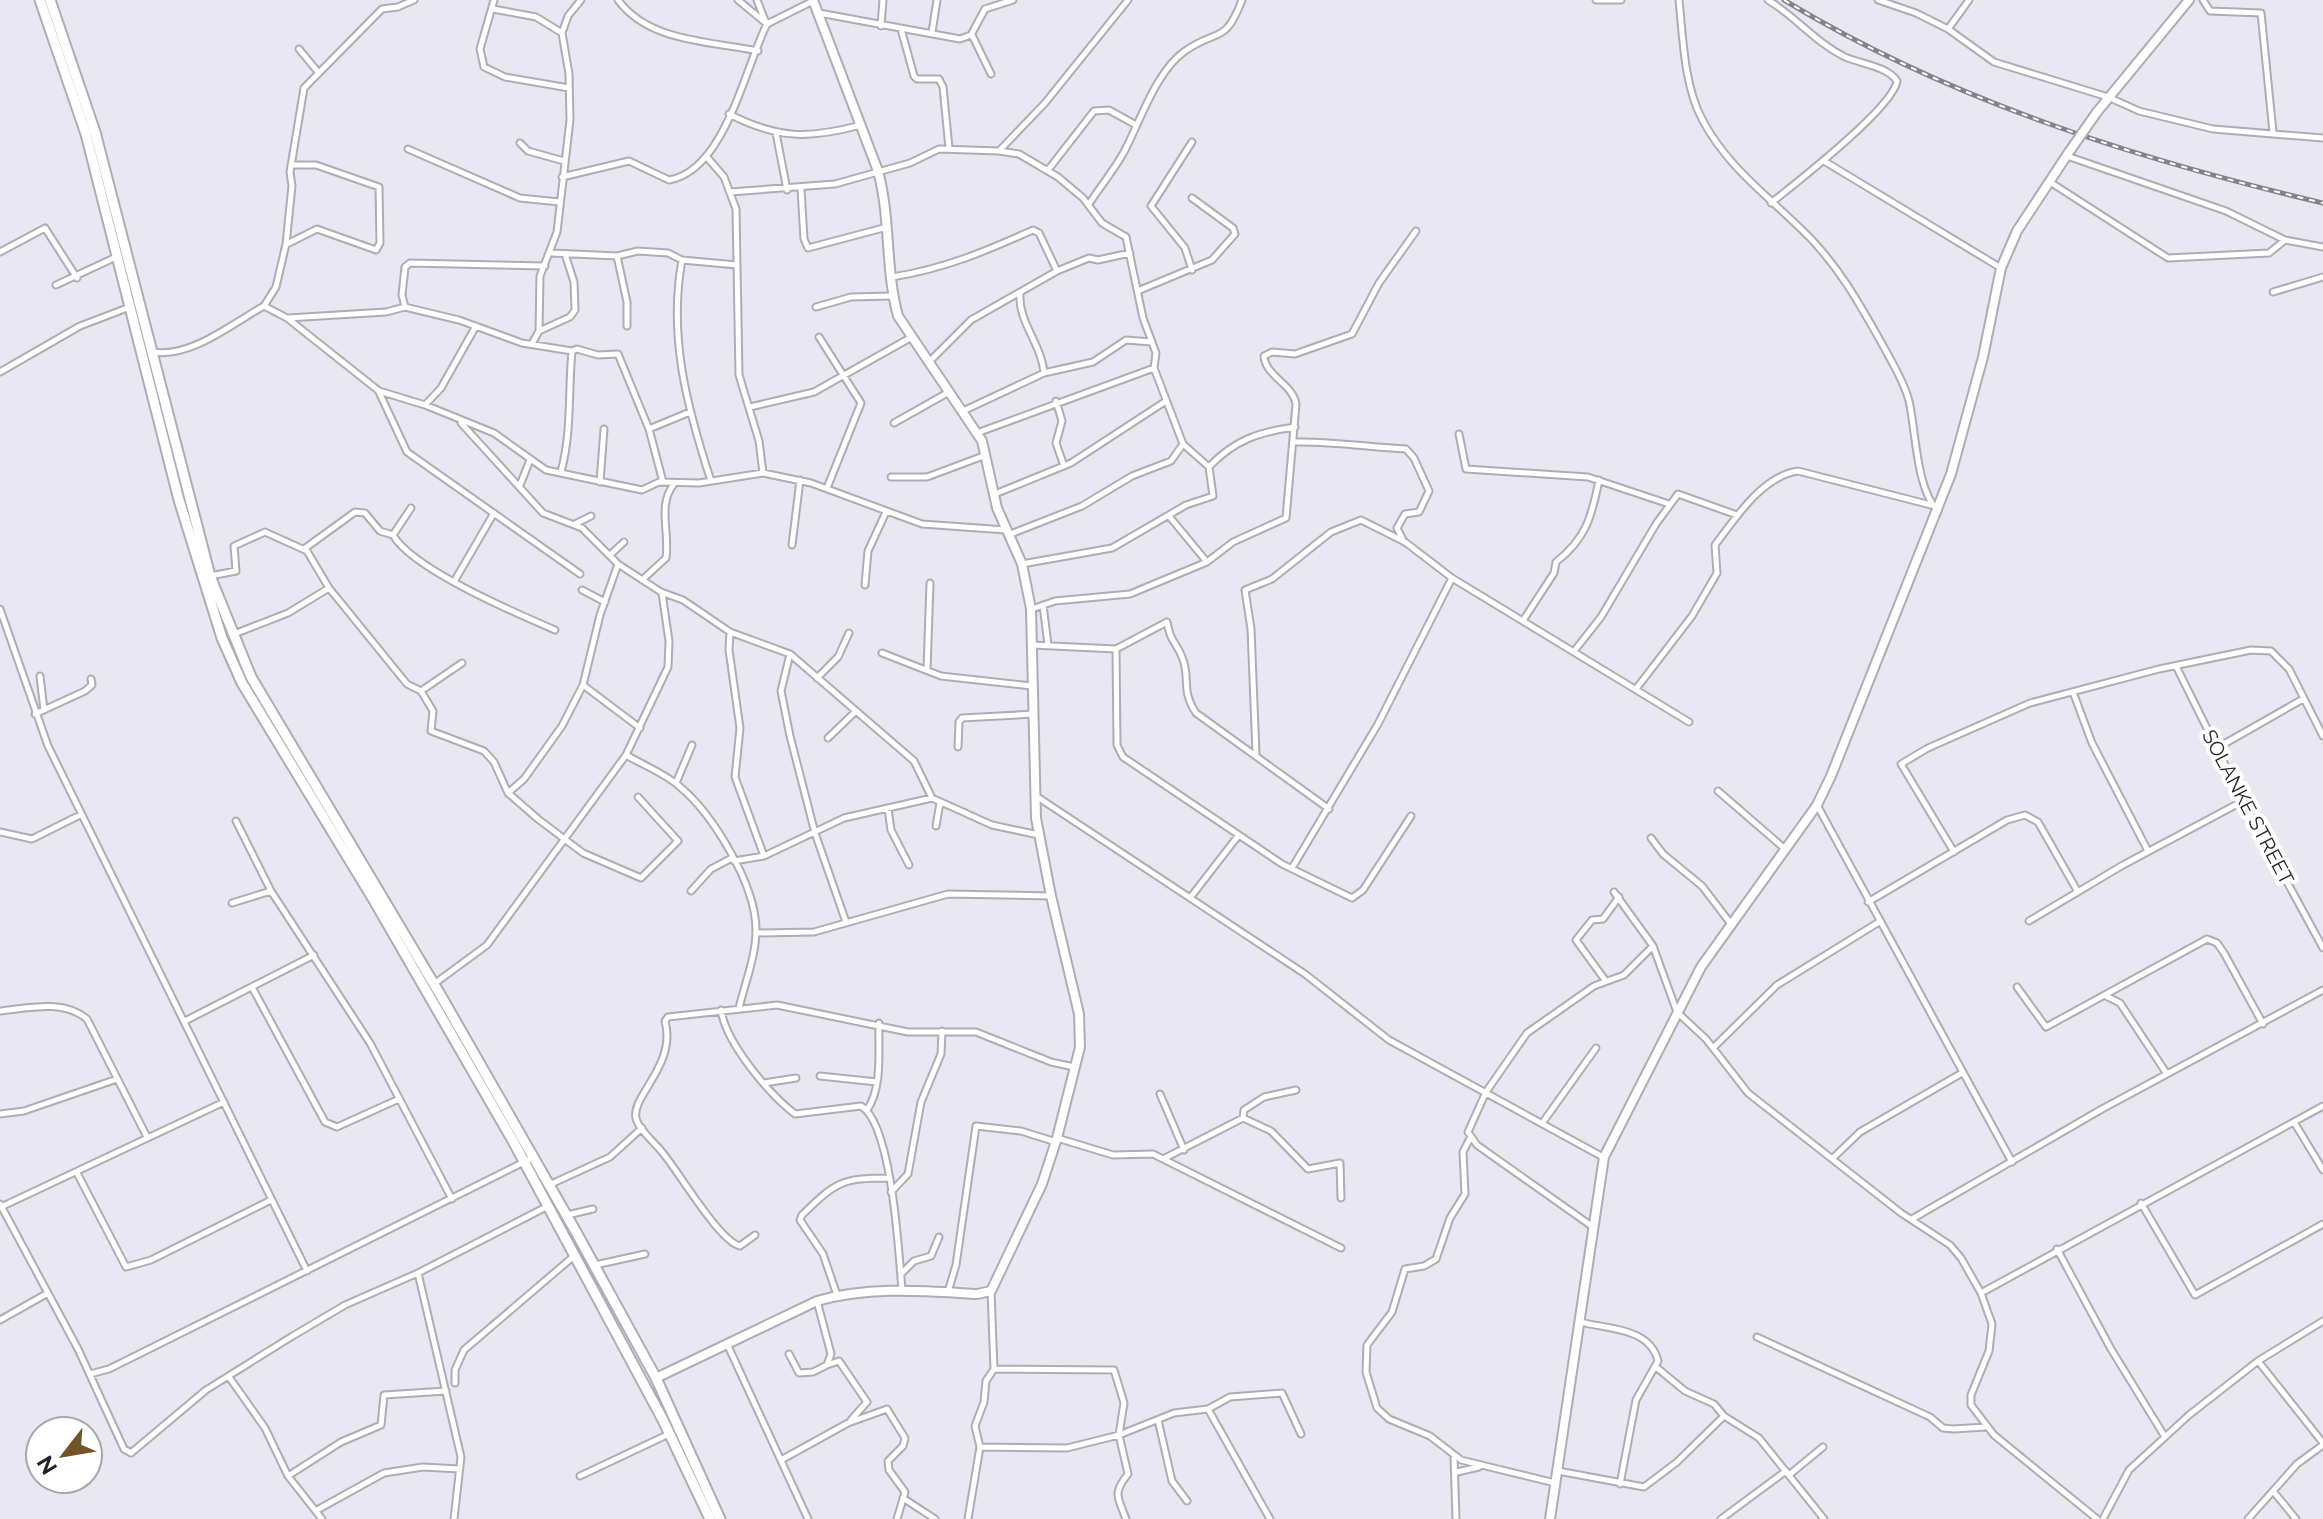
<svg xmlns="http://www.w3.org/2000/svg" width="2323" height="1519" font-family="Raleway,sans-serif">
<rect width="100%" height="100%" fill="#e9e7f1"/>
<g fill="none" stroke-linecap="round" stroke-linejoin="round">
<g stroke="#aeacb6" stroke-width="9">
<path id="street" d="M 494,0 L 480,49 L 484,67 L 505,77 L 569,88
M 618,0 C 649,42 709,41 758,51
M 738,0 L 767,24
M 757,0 L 766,23
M 1596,0 L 1621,0
M 1679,0 C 1683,38 1684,85 1702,119 C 1726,165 1763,192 1799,227 C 1837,262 1861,306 1886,351 C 1894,366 1905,384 1909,401 C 1916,431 1916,489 1938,511
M 1768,0 C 1796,17 1815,42 1845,57 C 1861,64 1887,66 1897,81 C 1893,108 1796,183 1771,203
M 1878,0 L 1916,13 L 1948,29 L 1994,62 L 2108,97 L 2139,111 L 2213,129 L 2323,138
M 2203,0 L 2210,11 L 2261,13 L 2273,132
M 493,9 L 536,17 L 562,33
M 819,13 L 960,39 L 971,35 L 985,9 L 1013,0
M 881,26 L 883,0
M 901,29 L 914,76 L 917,79 L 939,79 L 943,87 L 949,148
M 1948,29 L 1969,0
M 932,32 L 937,0
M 972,35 L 991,74
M 299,49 L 318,72
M 729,114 C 778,139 809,139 861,125
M 776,133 L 787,190
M 1192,142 L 1151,206 L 1185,248 L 1192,270
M 520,143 L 528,151 L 564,161
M 408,149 L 520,198 L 559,202
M 999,151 L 1045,103 L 1128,0
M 706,156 L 724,177 L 736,209 L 739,375 L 759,441 L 763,473
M 2067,156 L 2226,211 L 2285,240
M 1824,161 L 2001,268
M 1048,170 L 1094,111 L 1109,110 L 1136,125
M 562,177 L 629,161 L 669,180 C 725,171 745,67 767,24 L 813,1
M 2050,182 L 2168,258 L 2269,253 L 2285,240 L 2323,247
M 801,189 L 804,239 L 808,248 L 887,227
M 730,192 L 835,184 L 910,163 L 939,149 L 999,151 L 1019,154 L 1058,177 L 1083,198 L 1102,223 L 1126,237 L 1143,318 L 1156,353 L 1154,368 L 1183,444 L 1209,467 L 1213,496 L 1186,505 L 1112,548 L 1022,564
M 1089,204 C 1100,187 1114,170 1124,152 C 1140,122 1156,71 1185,51 C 1218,28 1225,45 1242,0
M 287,244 L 317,229 L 376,250 L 380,243 L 379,187 L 316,165 L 291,165
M 0,252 L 45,228 L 77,278
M 552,253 L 617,256 L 638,251 L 668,253 L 682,260 L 737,265
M 617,256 L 627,302 L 627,326
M 682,260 C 668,337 687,407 711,481
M 892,277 C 944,269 986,251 1033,230 L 1039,233 L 1057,271
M 56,285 L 116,257
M 1140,290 L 1212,260 L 1235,234 L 1233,228 L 1192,198
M 2273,292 L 2323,277
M 1020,294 C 1018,322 1042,345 1044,373
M 264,306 L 276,287 L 286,244 L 292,186 L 290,172 L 304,88 L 382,9 L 398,7 L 414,0
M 405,307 L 402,295 L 405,267 L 410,263 L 545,266
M 816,307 L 851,297 L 892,296
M 288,318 L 386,312 L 405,307 L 459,320 L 522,343 L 572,351
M 539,331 L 570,317 L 575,310 L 574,282 L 565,254
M 819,337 L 861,403 L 827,488
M 533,342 L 539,331 L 540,276 L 557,232 L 570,120 L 569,74 L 562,33 L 568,16 L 581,0
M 154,352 C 191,358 233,323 264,306 L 287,318 L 379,391 L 425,405 L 494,433 L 546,470 L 642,490 L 659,482 L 699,483 L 763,473 L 811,483 L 922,524 L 1006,530
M 930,361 L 971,320 L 1057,271 L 1089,258 L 1098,260 L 1130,253
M 0,372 L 80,326 L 130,307
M 379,392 L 407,452 L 580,574
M 1056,401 L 1062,421 L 1056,443 L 1064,466
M 426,404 L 441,388 L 476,326
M 750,407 L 814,392 L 910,338
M 963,411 L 1044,373 L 1093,362 L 1126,340 L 1151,342
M 461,423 L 543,513 L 582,528 L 618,564 L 661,592 L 683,600 L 730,632 L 790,654 L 914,761 L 932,798 L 992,825 L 1039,835
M 894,423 L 949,392
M 649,429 L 690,412
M 977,433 L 1154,368
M 1459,434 L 1466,469 L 1588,477 L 1669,504
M 1294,442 C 1331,441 1368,447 1406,449 L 1414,458 L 1429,491 L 1419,512 L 1405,514 L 1397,528 L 1404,542
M 1209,467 C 1234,440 1259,432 1295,427
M 561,472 C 572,431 568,392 572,351 L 577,349 L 598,355 L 618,354 L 649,429 L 663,482
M 891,477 L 927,477 L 986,455
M 600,482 L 604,429
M 520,485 L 530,460
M 995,494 L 1071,463 L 1166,401
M 411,508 L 393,535 C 412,569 518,614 555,630
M 1169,516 L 1207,562
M 575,524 L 591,516
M 1008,535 L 1082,506 L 1132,476 L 1171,461 L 1183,444
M 792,545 L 800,480
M 304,549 L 355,512 L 365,513 L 380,531 L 393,535
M 610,555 L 624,542
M 210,576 L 236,571 L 234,546 L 265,532 L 307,551 L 329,588 L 407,684 L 421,691 L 433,711 L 431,731 L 484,751 L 494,762 L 508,793 L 538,819 L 583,853 L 641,878 L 678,841 L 638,797
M 455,580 L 494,513
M 642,580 L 666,558 C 670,533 657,505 674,484
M 865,585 L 868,551 L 886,512
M 582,590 L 605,602
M 1043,605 L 1048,645
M 0,609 L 48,746 L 307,1271
M 1032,609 L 1055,601 L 1130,594 L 1207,562 L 1233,542 L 1286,518 L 1296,404 C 1293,384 1265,376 1264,356 L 1272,352 L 1295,354 L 1352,334 L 1379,283 L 1416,231
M 1524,619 L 1554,573 L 1556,562 C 1586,539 1592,516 1599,480
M 730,632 L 729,650 L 740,728 L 735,777 L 764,856
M 234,634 L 288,613 L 329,588
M 1032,645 L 1116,649 L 1167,622 C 1171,644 1176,641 1182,657 C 1191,677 1180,689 1196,713 L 1329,809
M 1116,649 L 1117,745 L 1123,757 L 1282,864 L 1352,898 L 1363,890 L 1411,816
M 1575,650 L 1601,617 L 1656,524 L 1678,494 L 1737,515
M 882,653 L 941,676 L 1032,686
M 790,654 L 781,691 L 790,736 L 815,833 L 846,922
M 2176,666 L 2243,801 L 2323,948
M 927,670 L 930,583
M 40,676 L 44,710
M 817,678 L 838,657 L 849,633
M 583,685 L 640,728
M 1636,689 L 1692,616 L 1717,573 L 1715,545 C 1735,519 1762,476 1798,471 L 1931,505
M 421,691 L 462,663
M 2073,692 L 2092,743 L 2148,851
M 35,714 L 85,691 L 92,685 L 91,679
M 828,738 L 855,712
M 958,747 L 959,722 L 962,718 L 1034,714
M 2217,748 L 2303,699
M 1256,754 L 1251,629 L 1245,590 L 1272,579 L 1331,532 L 1361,520 L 1405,542 L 1452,578 L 1689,722
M 626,755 C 643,765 664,773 679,786 C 713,814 756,885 756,930 C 756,956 745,983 739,1008
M 676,783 L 692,745
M 1718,791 L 1785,849
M 508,793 L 524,779 L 562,726 L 583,685 L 600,615 L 618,564
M 1036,796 L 1305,974 L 1389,1040 L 1603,1157
M 1817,805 L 2012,1162
M 888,809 L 891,830 L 909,865
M 236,821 L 271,891 L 370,1043 L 452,1199
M 936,826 L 940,803
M 0,832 L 32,839 L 80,815
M 1651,838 L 1663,854 L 1702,886 L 1731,924
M 1954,852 L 1901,764 L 1928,748 L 2030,703 L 2159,669 L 2251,650 L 2271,651 L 2289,669 L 2323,736
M 734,861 L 764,856 L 844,818 L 932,798
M 1292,868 L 1378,724 L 1452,578
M 691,891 L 711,869 L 732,858
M 1614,892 L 1653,946 L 1677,1012 L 1706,1039 L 1748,1093 L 1901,1213 L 1950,1245 L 1961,1258 L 1981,1293 L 1992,1324 L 1989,1351 L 1971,1395 L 1971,1405 L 1994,1435 L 2097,1519
M 1190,898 L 1238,836
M 1868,902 L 2007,820 L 2025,815 L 2038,822 L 2078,892
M 232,903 L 271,891
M 2029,921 L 2123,865 L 2243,801
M 756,933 L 814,932 L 948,894 L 1051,896
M 1605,980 L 1576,940 L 1592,920 L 1603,919 L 1619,897
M 434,984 L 487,945 L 626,755 L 668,667 L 669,641 L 662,593
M 2017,987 L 2046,1027 L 2207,939 L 2217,943 L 2224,953 L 2263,1024
M 253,989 L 325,1122 L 337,1127 L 399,1099
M 2106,996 L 2120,1003 L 2167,1074
M 721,1010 C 726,1043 768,1093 795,1114 L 861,1106 C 892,1124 899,1254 902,1291
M 0,1011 C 29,1008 63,999 87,1019 L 147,1137
M 185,1021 L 314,955
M 1713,1048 L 1777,985 L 1879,922
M 820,1076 L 877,1082
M 764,1083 L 796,1078
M 1160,1094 L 1184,1150
M 867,1110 C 883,1087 878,1050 879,1023
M 0,1114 L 24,1111 L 117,1079
M 1243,1118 L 1244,1110 L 1264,1097 L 1296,1090
M 1543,1122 L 1596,1048
M 2294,1122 L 2323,1170
M 1057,1138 L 1113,1155 L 1153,1154 L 1341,1248
M 1470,1138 L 1463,1152 L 1465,1194 L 1450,1218 L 1436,1259 L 1424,1266 L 1405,1269 L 1392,1312 L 1367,1345 L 1366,1372 L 1377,1408 L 1389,1419 L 1430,1436 L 1461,1460 L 1555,1483
M 1163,1159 L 1243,1118 L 1271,1131 L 1308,1169 L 1340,1163 L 1341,1198
M 1832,1159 L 1860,1132 L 1962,1073
M 77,1173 L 126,1267 L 151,1260 L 271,1200
M 549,1185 L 610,1157 L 642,1128
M 891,1192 L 908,1174 L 921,1102 L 941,1054 L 942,1031
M 2141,1203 L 2195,1295 L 2323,1224
M 0,1204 L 78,1349 L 124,1449 L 131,1453 L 206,1390 L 291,1337 L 345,1305 L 418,1273 L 548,1206
M 3,1206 L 224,1102
M 567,1215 L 593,1209
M 1912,1219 L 2102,1109 L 2323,990
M 1593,1227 L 1477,1145 L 1468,1132 L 1486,1092 L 1527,1033 L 1594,986 L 1624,975 L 1653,946
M 755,1235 L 740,1246 C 719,1241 679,1172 662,1152 C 655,1143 638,1129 636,1118 C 631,1096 677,1065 665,1021 L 668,1017 L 777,1005 L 908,1032 L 976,1032 L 1051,1062 L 1074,1067
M 2057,1249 L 2111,1349 L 2165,1437
M 595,1265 L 645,1254
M 418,1273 L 461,1457 L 454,1519
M 901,1274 L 914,1261 L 931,1256 L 939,1237
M 948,1292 L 956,1265 L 976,1126 L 1021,1131 L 1056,1142
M 1981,1293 L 2323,1106
M 837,1295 L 823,1254 L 800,1220 L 802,1215 C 836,1182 841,1178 889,1178
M 817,1301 L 831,1354 L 827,1365 L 839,1361 L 867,1402 L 851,1420
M 0,1320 L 48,1293
M 2323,1321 L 2258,1361 L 2323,1443
M 1580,1322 C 1606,1329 1650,1327 1658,1361 L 1636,1400 L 1620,1484
M 1757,1337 L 1930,1417 L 1943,1428 L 1953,1429 L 1986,1427
M 728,1346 L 808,1519
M 789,1354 L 799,1373 L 813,1372 L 827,1365
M 1656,1367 L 1685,1391 L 1714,1404 L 1724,1416 L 1759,1438 L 1824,1519
M 994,1369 L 1114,1370 L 1124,1403 L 1119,1435 L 1128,1474 C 1112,1494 1118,1497 1126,1519
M 90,1374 L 109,1369 L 532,1158
M 229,1377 L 265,1428 L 288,1476 L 322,1519
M 455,1383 L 455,1370 L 464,1350 L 574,1256
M 1208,1409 L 1270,1519
M 1158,1420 L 1172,1481 L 1187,1501
M 980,1447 L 1067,1448 L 1119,1435 L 1174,1413 L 1208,1409 L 1230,1397 L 1282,1393 L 1301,1434
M 1454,1457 L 1456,1519
M 781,1460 L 848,1423 L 887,1409 L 905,1438 L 903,1446 L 888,1461 L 889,1470 L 905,1492 L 897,1519
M 1558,1471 L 1644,1487 L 1677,1462 L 1724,1416
M 1457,1472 L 1479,1467
M 1789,1475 L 1823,1447
M 288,1476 L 341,1442 L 381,1425 L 384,1395 L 446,1391
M 580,1476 L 669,1434
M 903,1498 L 935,1519
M 317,1510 L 384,1473 L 423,1467 L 459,1469
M 968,1519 L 980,1447 L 975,1426 L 984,1402 L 986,1381 L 994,1369 L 991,1291
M 1721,1519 L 1786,1471
M 2103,1519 L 2129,1470 L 2189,1415 L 2258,1361
M 2248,1519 L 2273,1491
M 2296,1519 L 2273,1491 L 2297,1464 L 2323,1445"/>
</g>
<g stroke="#aeacb6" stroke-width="12">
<path id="secondary" d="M 2097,112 L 2189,0
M 656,1378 L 817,1301 C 870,1286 924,1291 977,1294 L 991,1291 L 1042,1184 L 1057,1138 L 1080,1047 L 1079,1014 L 1051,896 L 1036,818 L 1031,609 L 1022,564 L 997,508 L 982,441 L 898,316 C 885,269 891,219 878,171 L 813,0
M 1550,1519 L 1604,1157 L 1701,967 L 1817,805 L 1831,776 L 1951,474 L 1983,357 L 2001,268 L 2017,231 L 2069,152"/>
</g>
<g stroke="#aeacb6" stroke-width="13">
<path id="primary" d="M 40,0 L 86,134 L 179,500 L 222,638 L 242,683 L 375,902 L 513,1141 L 663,1420 L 710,1519
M 50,0 L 95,132 L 210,576 L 251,677 L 441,996 L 576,1232 L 656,1378 L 720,1519"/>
</g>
<use href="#street" stroke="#fff" stroke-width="5"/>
<use href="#secondary" stroke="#fff" stroke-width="8"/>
<use href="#primary" stroke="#fff" stroke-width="9"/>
<g stroke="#848289" stroke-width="5">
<path id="rail" d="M 1784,0 C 1949,100 2136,159 2323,203"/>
</g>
<use href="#rail" stroke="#fff" stroke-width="2" stroke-dasharray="6" stroke-linecap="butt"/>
<g stroke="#aeacb6" stroke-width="12" stroke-linecap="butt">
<path id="secondary-bridge" d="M 2069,152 L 2097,112"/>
</g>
<use href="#secondary-bridge" stroke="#fff" stroke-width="8"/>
</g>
<g text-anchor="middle" stroke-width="8" stroke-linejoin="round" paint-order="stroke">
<g font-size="20" fill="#232226" stroke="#fff">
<text transform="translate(2248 807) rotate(62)" y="7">SOLANKE STREET</text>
</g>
</g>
<g transform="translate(64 1455) rotate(239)"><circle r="38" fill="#ffffff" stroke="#a7a7a8" stroke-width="2"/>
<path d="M0-6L14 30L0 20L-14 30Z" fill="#725328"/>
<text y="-12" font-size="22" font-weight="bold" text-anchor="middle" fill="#232226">N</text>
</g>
</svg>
